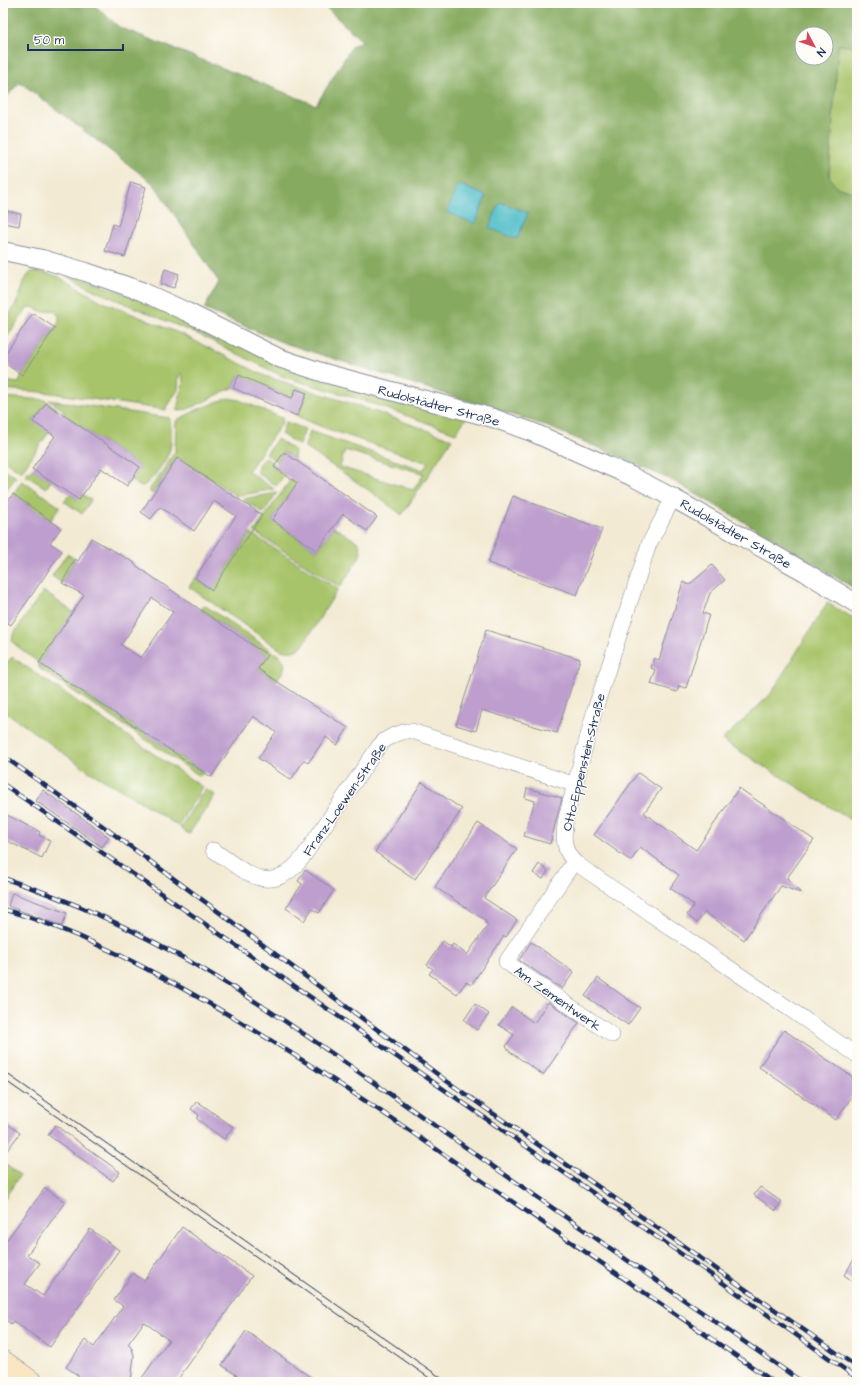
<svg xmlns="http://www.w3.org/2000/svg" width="860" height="1385" font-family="'Architects Daughter',sans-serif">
<rect width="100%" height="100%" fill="#fdfcf7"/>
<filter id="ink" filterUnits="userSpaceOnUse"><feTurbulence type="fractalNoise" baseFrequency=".025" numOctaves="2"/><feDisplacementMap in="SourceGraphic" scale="8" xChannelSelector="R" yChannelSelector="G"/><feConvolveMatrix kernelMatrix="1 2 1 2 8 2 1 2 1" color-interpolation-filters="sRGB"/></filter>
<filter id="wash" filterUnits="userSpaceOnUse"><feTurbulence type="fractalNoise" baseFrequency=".012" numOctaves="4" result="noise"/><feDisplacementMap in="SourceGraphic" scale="16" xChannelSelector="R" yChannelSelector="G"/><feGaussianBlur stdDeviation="0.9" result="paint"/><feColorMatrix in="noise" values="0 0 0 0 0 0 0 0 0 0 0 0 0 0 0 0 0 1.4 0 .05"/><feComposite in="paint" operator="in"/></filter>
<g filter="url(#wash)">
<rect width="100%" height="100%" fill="#f3ead3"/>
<path fill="#a8c46a" stroke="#627a64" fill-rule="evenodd" d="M 838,45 L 857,47 L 857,193 L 835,187 L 829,176 Z
M 33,271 L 42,272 L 57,276 L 103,302 L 181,334 L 265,376 L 362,407 L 452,439 L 402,515 L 370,491 L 306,448 L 305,446 L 310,431 L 423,470 L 428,463 L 322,427 L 297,416 L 307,394 L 296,389 L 292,398 L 239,375 L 233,388 C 215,394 199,407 180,411 L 177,410 C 179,398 183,388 183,377 L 181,374 L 179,375 L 178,390 L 166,407 L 166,410 L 52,393 L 3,389 L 3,381 L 19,383 L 22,375 L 59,322 L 59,316 L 54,310 L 43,312 L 32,307 L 28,307 L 3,343 L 3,326 L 19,298 L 25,279 L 29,274 ZM 345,450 L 421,473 L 424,474 L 413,490 L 340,467 Z
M 68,273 L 466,418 L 456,433 L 359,399 L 284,377 L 204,337 L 96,291 L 66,275 Z
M 3,397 L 45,400 L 58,410 L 58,411 L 46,404 L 33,421 L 49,432 L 21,472 L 3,459 Z
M 228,398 L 239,400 L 282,418 L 282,423 L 248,471 L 274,489 L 237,496 L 177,457 L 152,494 L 150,492 L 150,489 L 175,452 L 176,422 L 177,420 L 201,408 Z
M 49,400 L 169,418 C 172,423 172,446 169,452 C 166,461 151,482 143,486 L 139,486 L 131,480 L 140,467 L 63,414 L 65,411 Z
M 286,422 L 305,429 L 299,445 L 281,434 Z
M 277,439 L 295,451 L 294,459 L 284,452 L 277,462 L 266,454 Z
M 265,457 L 275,465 L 274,467 L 285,474 L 276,486 L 258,473 L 258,465 Z
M 3,468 L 16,477 L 3,494 Z
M 33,469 L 51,481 L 46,488 L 25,475 L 28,471 L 30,473 Z
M 291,479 L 308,491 L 303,508 L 287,497 L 272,520 L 317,551 L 334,527 L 358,542 C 361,547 362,552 359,558 L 340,587 L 254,532 Z
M 22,481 L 60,507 L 50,521 L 13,494 Z
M 277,493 L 263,513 L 243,499 Z
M 70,494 L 78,500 L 82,494 L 91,500 L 82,514 L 64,501 Z
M 250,533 L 338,589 L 303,645 C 297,651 290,653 281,650 L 189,587 L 195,578 L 212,590 Z
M 67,554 L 75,559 L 62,583 L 52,576 Z
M 43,591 L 73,612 L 39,663 L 203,772 L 200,776 L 39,668 L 39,663 L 12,642 L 13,635 Z
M 827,603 L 857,620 L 857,824 L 722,740 L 770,695 Z
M 204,605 L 281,657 C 289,666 282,673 276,681 L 258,669 L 267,655 L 201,610 Z
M 12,657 L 202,787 L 178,826 L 132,796 L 90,772 L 3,710 L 3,667 Z
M 205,789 L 215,795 L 189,834 L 180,828 Z
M 3,1163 L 20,1175 L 5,1198 L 3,1196 Z"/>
<path fill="#86aa5e" stroke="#506c5e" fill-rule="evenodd" d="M 3,3 L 92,3 L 119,27 L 316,105 L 352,46 L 362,41 L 321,3 L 857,3 L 857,47 L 838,45 L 829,176 L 836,187 L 857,193 L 857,590 L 753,527 L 673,481 L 614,454 L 541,424 L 284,343 L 204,309 L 219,282 L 154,184 L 20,82 L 3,101 ZM 802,34 L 826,34 L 826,58 L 802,58 Z"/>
<path fill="#50bec9" stroke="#367694" d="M 458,184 L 486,196 L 475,224 L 447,212 Z
M 500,202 L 528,213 L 517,239 L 489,228 Z"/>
<g id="blocks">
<path fill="#be9ece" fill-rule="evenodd" d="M 131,182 L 146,187 L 125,257 L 105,251 L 113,224 L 118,226 Z
M 3,210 L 21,214 L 19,226 L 3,223 Z
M 165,269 L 179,274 L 174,288 L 160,284 Z
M 33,313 L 55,328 L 22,375 L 3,362 L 3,357 Z
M 239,375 L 292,398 L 296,389 L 307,393 L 297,416 L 233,388 Z
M 46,403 L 140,467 L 127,486 L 101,468 L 79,500 L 32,469 L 55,436 L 33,422 Z
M 284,452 L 377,517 L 367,531 L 343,514 L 317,551 L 272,520 L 297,483 L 274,467 Z
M 177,458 L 262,515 L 212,590 L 195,578 L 236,516 L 214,501 L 194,531 L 160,507 L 151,519 L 141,512 Z
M 13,494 L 61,528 L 50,543 L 62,551 L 11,625 L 3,620 L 3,509 Z
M 513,496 L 602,529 L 577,595 L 488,563 Z
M 91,538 L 135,563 L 134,564 L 161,583 L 267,655 L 258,669 L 348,728 L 337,745 L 326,737 L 308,763 L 304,760 L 291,780 L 258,758 L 276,732 L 253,716 L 211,777 L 39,663 L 84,595 L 62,583 L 75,559 L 78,561 ZM 152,598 L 173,612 L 141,658 L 121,645 Z
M 712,565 L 725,580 L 710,593 L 703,613 L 709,615 L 686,688 L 679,686 L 677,692 L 651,684 L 656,670 L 651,668 L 654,658 L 659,660 L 683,582 L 689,585 Z
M 486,630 L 580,659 L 557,733 L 482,710 L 476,731 L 456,725 Z
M 638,773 L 661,789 L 644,813 L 696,850 L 739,788 L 814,840 L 787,878 L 801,893 L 781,886 L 744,940 L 705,912 L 697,923 L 687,915 L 694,905 L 670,888 L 679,875 L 640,847 L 631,861 L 594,835 Z
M 422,782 L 462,809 L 415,879 L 375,852 Z
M 527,788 L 562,798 L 550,844 L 524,836 L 535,801 L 525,798 Z
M 43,790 L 109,837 L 102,847 L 36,801 Z
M 3,813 L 40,832 L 39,835 L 50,841 L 42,858 L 3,839 Z
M 478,823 L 517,849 L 484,898 L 517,920 L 506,937 L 504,936 L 471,985 L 466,982 L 457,994 L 429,974 L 433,969 L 427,965 L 443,941 L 451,947 L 453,944 L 467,955 L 488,925 L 485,923 L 486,921 L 435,887 Z
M 539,864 L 548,871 L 543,879 L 533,873 Z
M 305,870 L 334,890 L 319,913 L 312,909 L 304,921 L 286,908 L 302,884 L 298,881 Z
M 12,893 L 67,913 L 62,926 L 8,906 Z
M 531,942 L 574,972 L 562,989 L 519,960 Z
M 598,978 L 640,1008 L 628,1025 L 585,996 Z
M 548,1002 L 579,1023 L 543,1075 L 509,1051 L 506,1046 L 514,1035 L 499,1025 L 512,1007 L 534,1023 Z
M 475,1004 L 489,1014 L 477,1030 L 464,1020 Z
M 784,1030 L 857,1080 L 857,1089 L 836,1120 L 759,1067 Z
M 197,1101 L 233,1127 L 224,1139 L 197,1119 L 199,1115 L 191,1109 Z
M 3,1121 L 20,1133 L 3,1156 Z
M 55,1125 L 120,1172 L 113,1181 L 48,1135 Z
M 760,1187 L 782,1202 L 776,1211 L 754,1195 Z
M 45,1188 L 65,1202 L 27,1255 L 40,1263 L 25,1284 L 43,1296 L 90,1229 L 119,1250 L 50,1347 L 13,1321 L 11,1324 L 3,1318 L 3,1245 Z
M 182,1227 L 252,1276 L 176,1382 L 139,1382 L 169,1340 L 144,1322 L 128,1344 L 132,1349 L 134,1355 L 131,1382 L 87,1382 L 66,1367 L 85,1340 L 94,1347 L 123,1306 L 114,1300 L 133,1273 L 144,1281 Z
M 857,1255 L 857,1284 L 844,1275 Z
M 246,1331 L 317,1382 L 246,1382 L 222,1365 Z"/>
</g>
</g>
<g filter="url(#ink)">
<use href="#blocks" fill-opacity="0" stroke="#878c98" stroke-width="1"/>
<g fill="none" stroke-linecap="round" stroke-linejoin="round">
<g stroke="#878c98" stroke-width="16">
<path id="minor" d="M 673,498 L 649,544 L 595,709 L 566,818 C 563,835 562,852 577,864 L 857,1055
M 213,850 C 248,873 270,899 303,857 L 379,746 L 385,740 L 394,735 L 406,731 L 412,731 L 576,785
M 574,862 L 506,962 L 612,1035"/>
</g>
<g stroke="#878c98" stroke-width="20">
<path id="tertiary" d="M 3,251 L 42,259 L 86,272 L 141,291 L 187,312 L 279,358 L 324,373 L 493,418 L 532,432 L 631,476 L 673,498 L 805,572 L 857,604"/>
</g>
<g stroke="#878c98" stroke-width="22">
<path id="secondary" d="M 3,1361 L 32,1382"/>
</g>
<use href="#minor" stroke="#fff" stroke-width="15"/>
<use href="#tertiary" stroke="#fff" stroke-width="18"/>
<use href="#secondary" stroke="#fbe6c4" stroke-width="21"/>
<path stroke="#1b2f5e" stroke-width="1" d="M 3,1071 L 447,1382
M 3,1079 L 435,1382"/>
<g stroke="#1b2f5e" stroke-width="4.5">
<path id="rail" d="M 3,756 L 100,824 L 448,1082 L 857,1367
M 3,784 L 706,1271 L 857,1378
M 3,878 C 74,901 142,933 206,971 C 283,1017 357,1071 431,1123 C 554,1209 678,1296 802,1382
M 3,909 C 76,930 144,966 210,1004 C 279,1044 344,1086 410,1131 C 532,1214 653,1298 774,1382"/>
</g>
<use href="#rail" stroke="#fdfcf7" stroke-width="3" stroke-dasharray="9" stroke-linecap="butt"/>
</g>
</g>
<g text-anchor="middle" stroke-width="3" stroke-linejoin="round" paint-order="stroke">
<g font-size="13" fill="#1b2f5e" stroke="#fdfcf7">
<text transform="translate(439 405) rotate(15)" y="5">Rudolstädter Straße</text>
<text transform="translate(736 533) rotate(30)" y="5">Rudolstädter Straße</text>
<text transform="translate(583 762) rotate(-76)" y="5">Otto-Eppenstein-Straße</text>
<text transform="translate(344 799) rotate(-55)" y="5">Franz-Loewen-Straße</text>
<text transform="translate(558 998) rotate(35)" y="5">Am Zementwerk</text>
</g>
</g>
<rect width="860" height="1385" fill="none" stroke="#fdfcf7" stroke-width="16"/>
<g transform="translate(814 46) rotate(131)"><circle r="19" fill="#fdfcf7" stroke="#a3aaba"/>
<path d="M0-3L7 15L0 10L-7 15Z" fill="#d1495b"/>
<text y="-6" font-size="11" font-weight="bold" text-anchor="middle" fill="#1b2f5e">N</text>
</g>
<path d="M28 44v6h95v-6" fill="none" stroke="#1b2f5e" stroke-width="2"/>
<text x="34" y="44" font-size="12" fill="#1b2f5e" stroke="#fdfcf7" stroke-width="3" paint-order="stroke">50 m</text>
</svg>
